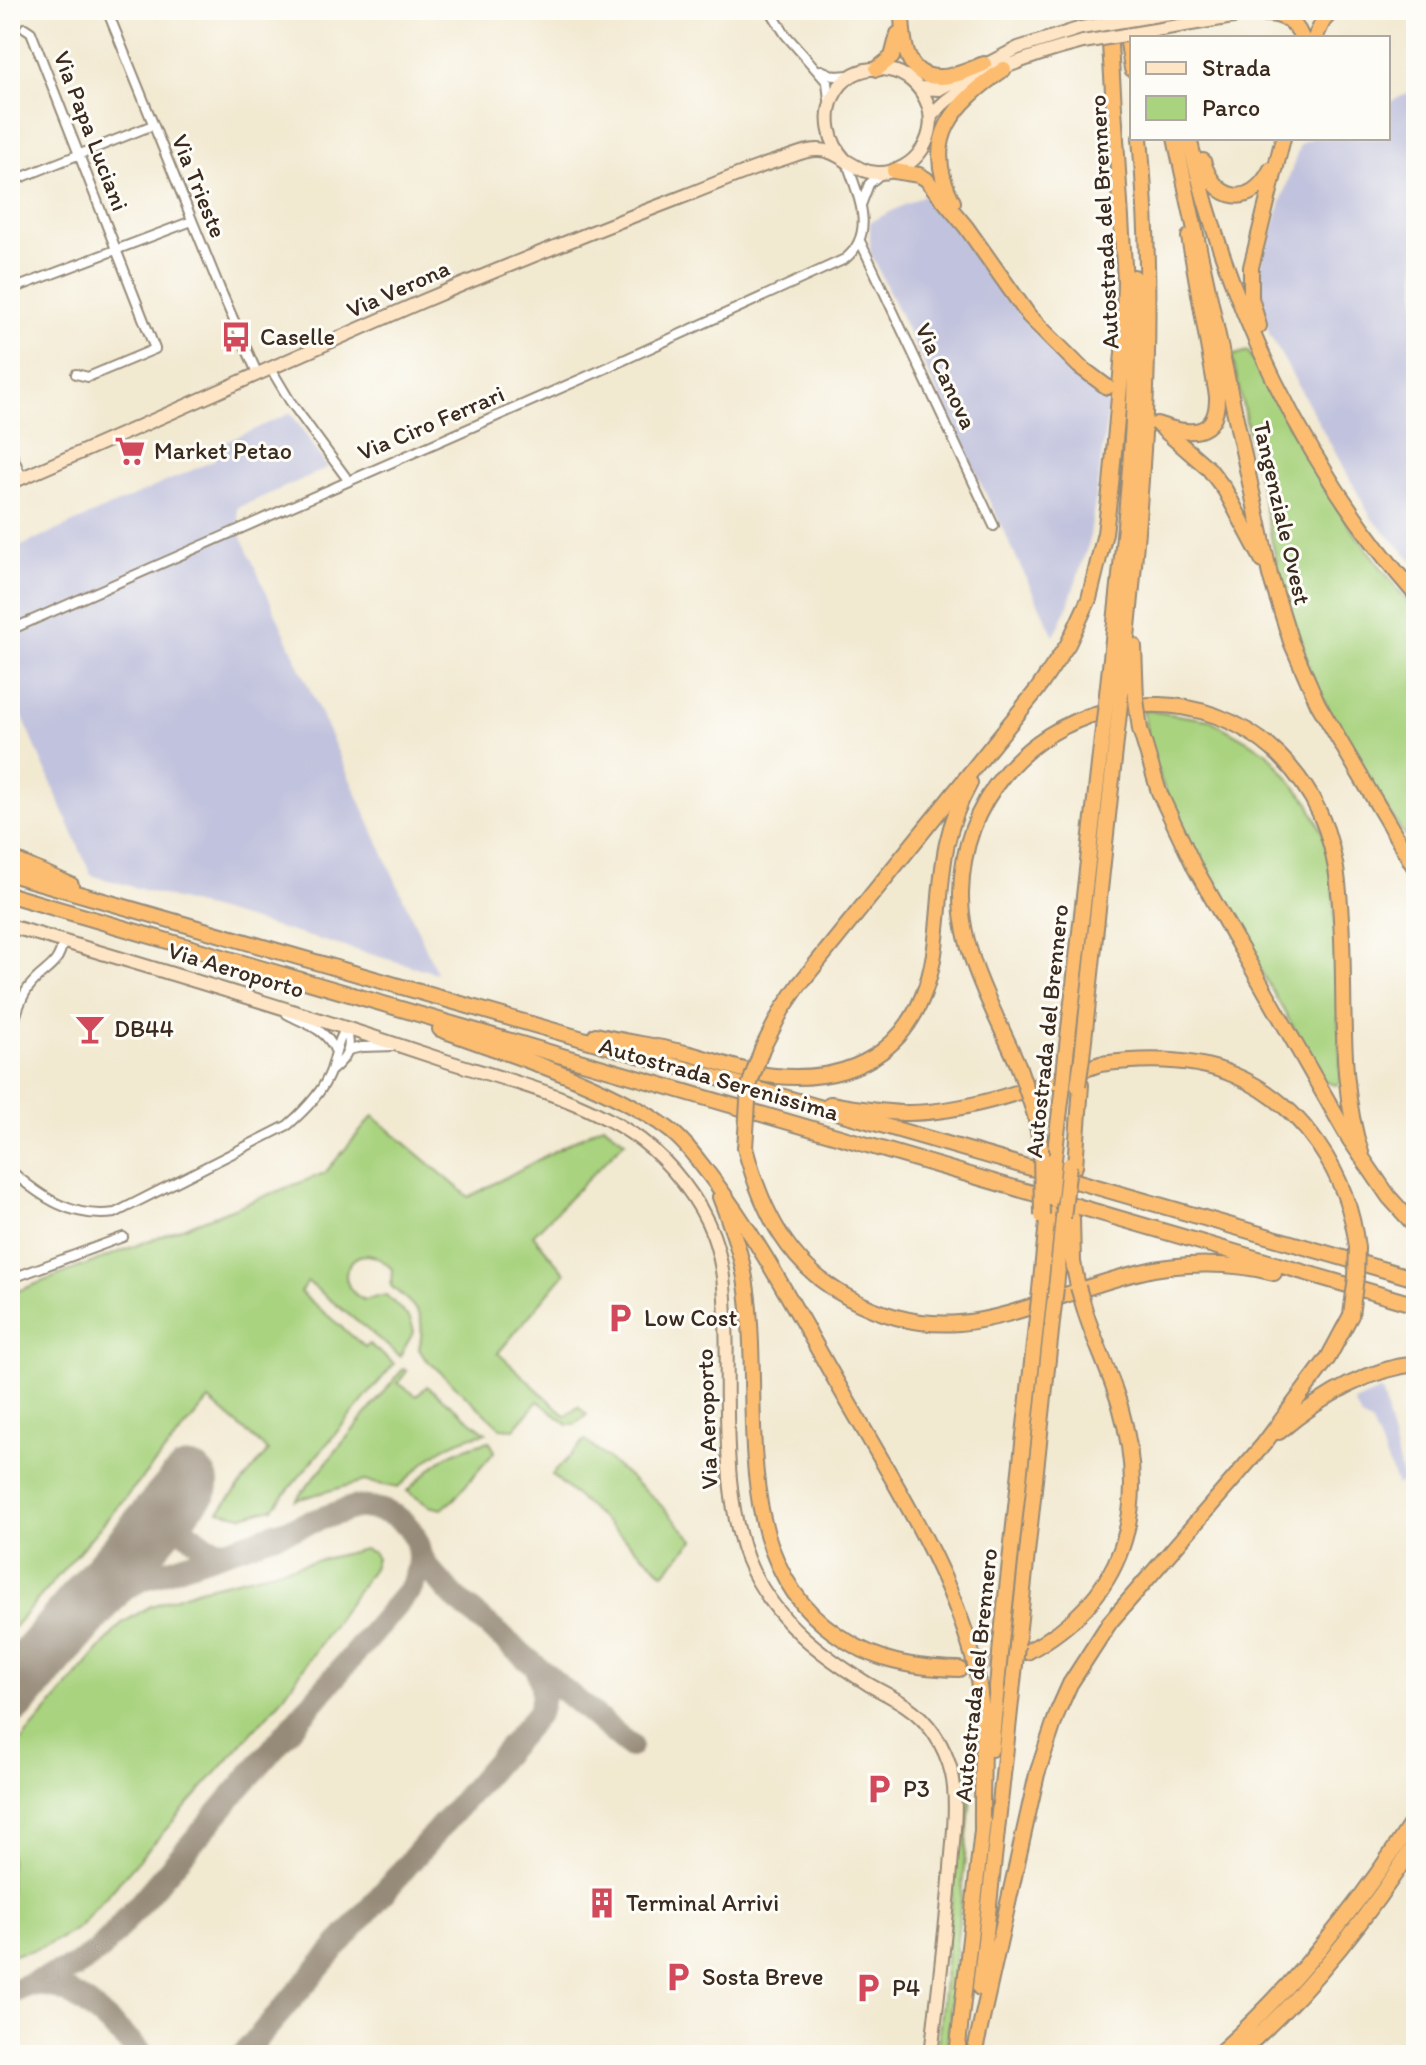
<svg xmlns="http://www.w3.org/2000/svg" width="1426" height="2065" font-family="Itim,sans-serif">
<rect width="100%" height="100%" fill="#fdfcf7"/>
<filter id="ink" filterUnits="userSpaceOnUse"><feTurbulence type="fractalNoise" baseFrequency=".0125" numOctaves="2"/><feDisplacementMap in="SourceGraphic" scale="16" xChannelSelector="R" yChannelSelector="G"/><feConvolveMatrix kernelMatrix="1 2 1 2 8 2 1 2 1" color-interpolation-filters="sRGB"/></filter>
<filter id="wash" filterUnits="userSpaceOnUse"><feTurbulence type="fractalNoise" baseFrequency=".006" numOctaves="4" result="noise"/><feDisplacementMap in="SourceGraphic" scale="32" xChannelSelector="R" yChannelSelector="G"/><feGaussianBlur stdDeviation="1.8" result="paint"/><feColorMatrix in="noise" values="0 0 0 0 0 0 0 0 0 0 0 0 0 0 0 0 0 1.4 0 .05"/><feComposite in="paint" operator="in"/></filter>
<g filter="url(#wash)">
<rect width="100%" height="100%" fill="#f2e9d1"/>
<path fill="#c1c2dd" d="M 1416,89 L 1416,564 L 1372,519 L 1269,333 L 1257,284 L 1262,261 L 1300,144 L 1313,138 L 1388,138 L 1388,103 Z
M 928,193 L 1030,328 L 1076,373 L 1110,397 L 1089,542 L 1066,611 L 1054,636 L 870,252 L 870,222 Z
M 291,413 L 328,468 L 237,508 L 241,536 L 437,973 L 91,875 L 10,688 L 10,551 L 215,460 L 210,449 Z
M 1381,1390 L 1403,1481 L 1397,1485 L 1372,1424 L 1361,1418 L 1354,1402 Z"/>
<path fill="#a9d37f" stroke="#727e4e" stroke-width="2" d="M 1248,351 L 1321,484 L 1347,523 L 1416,613 L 1416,853 L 1353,757 L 1315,683 L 1287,611 L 1232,356 Z
M 1143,710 L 1210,720 L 1268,753 L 1309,803 L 1324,836 L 1333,883 L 1341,1082 L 1336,1085 L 1325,1082 L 1186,842 L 1150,753 Z
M 373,1116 L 469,1197 L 603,1125 L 625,1141 L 533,1235 L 565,1273 L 498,1353 L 566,1416 L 578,1406 L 587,1415 L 574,1425 L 568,1425 L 538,1401 L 514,1429 L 501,1428 L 424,1357 L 419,1349 C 427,1313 417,1309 391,1286 L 392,1269 C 357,1231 325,1281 364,1300 L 386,1295 L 410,1319 L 414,1331 L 400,1356 L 308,1282 L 300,1292 L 365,1347 L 369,1344 L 394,1364 L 273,1508 L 242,1516 L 219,1511 L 268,1451 L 209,1400 L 10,1632 L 10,1294 L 325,1173 Z
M 403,1369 L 407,1371 L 398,1383 L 417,1396 L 427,1386 L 486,1433 C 443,1441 428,1459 398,1488 L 364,1481 L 296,1500 Z
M 585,1440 L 654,1498 L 694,1540 L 664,1573 L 552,1475 Z
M 489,1441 L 495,1451 L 454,1499 L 442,1509 L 429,1506 L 407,1491 C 439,1460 445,1452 489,1441 Z
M 364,1549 L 374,1553 L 376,1558 L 373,1568 L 281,1700 L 79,1927 C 58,1941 35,1953 10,1954 L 10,1754 L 121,1624 L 149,1607 L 199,1589 Z
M 974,1763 L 946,2055 L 937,2055 L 964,1765 Z"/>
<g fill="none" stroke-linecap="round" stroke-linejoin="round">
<path stroke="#968a78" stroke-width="24" d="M 149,1532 C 184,1510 190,1549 225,1551
M 419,1552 L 427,1567 L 453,1596 L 630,1746
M 37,1985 C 75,1982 116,2031 143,2055
M 10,1992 L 75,1967 L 100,1950 L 411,1588 C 434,1540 404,1507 355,1507 L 143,1579 L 117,1591 L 75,1618
M 243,2055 L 537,1715 C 546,1699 543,1683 536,1666"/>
<path stroke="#968a78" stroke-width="60" d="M 10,1694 L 189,1484"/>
</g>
</g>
<g filter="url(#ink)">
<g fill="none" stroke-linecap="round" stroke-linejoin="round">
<path stroke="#cdc3ad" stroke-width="14" stroke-dasharray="14 7" stroke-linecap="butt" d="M 959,1669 L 1009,1659"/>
<g stroke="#968a78" stroke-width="12">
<path id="street" d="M 107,10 L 220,289 L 258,375
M 770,10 L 785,34 L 827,82 L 829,100
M 25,28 L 31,32 L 155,349 L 88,377 L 76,374
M 821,70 L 835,76 L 850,75
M 10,182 L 153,125
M 861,205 L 869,184 L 882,173
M 861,243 L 994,526
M 10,290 L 192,221
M 271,369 L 290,401 L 348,480
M 10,449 L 22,478
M 10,630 L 604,369 L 845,259 C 877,233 858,195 847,163
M 287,1014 C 307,1025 325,1028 335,1050
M 10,1036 C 15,1020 19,1000 29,987 C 44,967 57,970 63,942
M 349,1050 L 362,1047 L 396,1046
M 331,1071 C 347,1058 353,1048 346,1028
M 10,1170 C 41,1197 72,1219 115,1213 L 288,1125 C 305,1110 323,1092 331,1070 C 336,1055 337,1041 346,1028
M 10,1279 L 123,1237"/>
</g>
<g stroke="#968a78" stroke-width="16">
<path id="secondary" d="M 1191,24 L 1263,12
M 920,88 L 939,89 L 1018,48 L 1081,28
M 931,116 C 963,77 1036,54 1083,42
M 10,483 C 148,424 285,361 423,301 C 511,264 599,229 687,195 C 720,182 752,168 786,158 C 795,155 806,150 816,150 C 838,148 854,173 878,173 C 915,174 942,134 926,100 C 919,85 906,73 889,70 C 834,59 810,122 845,160
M 10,926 C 155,968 300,1012 443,1060 C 509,1081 584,1098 641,1140 C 670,1162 700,1200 713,1235 C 723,1262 725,1290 726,1319 C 729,1395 719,1504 753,1572 C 779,1623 820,1654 868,1684 C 880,1691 893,1697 905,1705 C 929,1721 945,1746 952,1774 C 958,1804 953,1837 951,1868 C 946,1930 938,1993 931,2055"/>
</g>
<g stroke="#968a78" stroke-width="18">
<path id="highway" d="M 1123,10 L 1132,69
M 1148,10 L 1153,38
M 902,14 C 903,40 904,79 941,77 C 955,77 971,69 984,64
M 1256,14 C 1277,13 1294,17 1302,38
M 1315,38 L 1323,21 L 1333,10
M 877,69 L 892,57 L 898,34
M 1175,138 L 1270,575 L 1291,642 L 1318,704 L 1416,870
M 1189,138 C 1227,304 1303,466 1416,595
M 1203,161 C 1215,202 1251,209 1271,169
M 894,171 L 919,175 L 926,179 L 966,227 L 1029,316 L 1079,366 L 1107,387
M 953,202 C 920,139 954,104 1004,69
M 1259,326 L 1251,298 L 1251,267 L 1283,138
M 1157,424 C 1188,435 1218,439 1217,396 L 1189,237
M 1163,429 L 1209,469 L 1225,490 L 1263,561
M 1134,646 L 1136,699
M 1106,703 C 1121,566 1141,415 1134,277
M 1120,704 C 1141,511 1158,332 1140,138
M 1140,729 L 1159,792 L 1195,868 L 1350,1140 L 1389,1197 L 1416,1227
M 10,858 L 71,885
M 10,874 L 1416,1279
M 10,895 L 1416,1305
M 440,1029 C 512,1056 606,1083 667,1128 C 683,1139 696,1158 708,1173 C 756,1235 793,1305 832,1374 C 882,1463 948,1562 974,1661 C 988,1716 981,1774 982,1830
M 596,1035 C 626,1042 656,1046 686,1053 C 715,1060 744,1073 775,1076 C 863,1084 920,1042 934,954 C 944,888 936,844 970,783
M 762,1049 L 782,1010 L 799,985 L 1037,690 L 1068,644 L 1089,599 L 1105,533 L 1111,484 L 1123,353 L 1125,281 L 1108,13
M 1066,1055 L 1103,729
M 1082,1058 L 1117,732
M 1018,1065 C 995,1012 960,953 961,893 C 965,703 1215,632 1312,798 C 1337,842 1340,890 1342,939 C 1345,1011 1339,1087 1362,1156
M 830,1104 C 856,1108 883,1113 909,1113 C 974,1112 1040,1085 1100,1064 C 1144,1058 1193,1057 1234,1075 C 1303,1104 1349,1175 1357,1248
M 1035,1115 L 1041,1148
M 745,1148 C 762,1212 789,1266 849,1298 C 960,1358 1033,1297 1141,1272 C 1182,1262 1232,1262 1274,1273
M 1054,1159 L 1063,1085
M 1075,1166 L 1081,1085
M 720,1197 C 732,1228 743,1258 747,1291 C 762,1399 729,1547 824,1625 C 866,1659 905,1668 959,1669
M 1072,1218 L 1073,1262 L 1078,1287
M 1056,1288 L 1063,1218
M 1040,1290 L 1048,1212
M 1279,1432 C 1317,1400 1366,1369 1416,1364
M 1001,1643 L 1036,1326
M 1017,1646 L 1052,1322
M 1027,1652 C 1125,1599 1150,1510 1120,1406 C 1111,1375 1096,1345 1086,1314
M 991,1749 L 997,1686
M 980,1988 L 1013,1683
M 957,2055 L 983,1821
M 974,2055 L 1037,1774 L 1058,1711 L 1070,1684 L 1110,1622 L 1263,1445 L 1328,1358 L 1351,1315
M 1217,2055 C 1295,1986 1360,1904 1416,1816
M 1237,2055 C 1306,1995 1367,1919 1416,1842"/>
</g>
<use href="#street" stroke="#fff" stroke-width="8"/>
<use href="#secondary" stroke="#fee5c5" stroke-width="12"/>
<use href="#highway" stroke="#fcbd6f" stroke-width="14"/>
<g stroke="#968a78" stroke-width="16" stroke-linecap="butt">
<path id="secondary-bridge" d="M 1081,28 L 1188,10
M 1083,42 L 1191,24"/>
</g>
<g stroke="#968a78" stroke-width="18" stroke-linecap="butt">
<path id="highway-bridge" d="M 1136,699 L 1140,729
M 1103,729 L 1106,703
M 1117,732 L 1120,704
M 1018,1065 L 1035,1115
M 1063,1085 L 1066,1055
M 1078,1086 L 1082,1058
M 745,1148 L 749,1086 L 762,1049
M 1041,1148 L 1042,1216
M 1050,1198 L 1054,1159
M 1063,1218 L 1069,1165
M 1078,1287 L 1086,1314
M 1351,1315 L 1356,1277 L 1357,1248
M 1052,1322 L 1056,1288
M 1036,1326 L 1040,1290
M 1013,1683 L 1017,1646
M 997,1686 L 1001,1643"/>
</g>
<use href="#secondary-bridge" stroke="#fee5c5" stroke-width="12"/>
<use href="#highway-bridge" stroke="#fcbd6f" stroke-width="14"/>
</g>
</g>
<defs>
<g id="bus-bare" transform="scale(2.4)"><path d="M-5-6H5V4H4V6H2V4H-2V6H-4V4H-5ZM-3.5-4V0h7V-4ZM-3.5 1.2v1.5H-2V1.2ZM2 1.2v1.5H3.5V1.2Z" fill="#d1495b" stroke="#fdfcf7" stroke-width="2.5" paint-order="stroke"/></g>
<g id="supermarket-bare" transform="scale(2.4)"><path d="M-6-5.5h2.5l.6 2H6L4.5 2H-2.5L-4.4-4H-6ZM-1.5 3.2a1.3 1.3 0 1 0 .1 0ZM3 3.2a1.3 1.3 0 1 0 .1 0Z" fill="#d1495b" stroke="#fdfcf7" stroke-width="2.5" paint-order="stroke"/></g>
<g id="bar-bare" transform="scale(2.4)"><path d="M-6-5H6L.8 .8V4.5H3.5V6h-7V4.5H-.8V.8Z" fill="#d1495b" stroke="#fdfcf7" stroke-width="2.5" paint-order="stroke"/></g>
<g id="parking-bare" transform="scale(2.4)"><path d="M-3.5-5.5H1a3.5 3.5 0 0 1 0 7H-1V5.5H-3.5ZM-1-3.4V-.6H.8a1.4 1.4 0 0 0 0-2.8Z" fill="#d1495b" stroke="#fdfcf7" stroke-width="2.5" paint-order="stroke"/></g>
<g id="building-bare" transform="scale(2.4)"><path d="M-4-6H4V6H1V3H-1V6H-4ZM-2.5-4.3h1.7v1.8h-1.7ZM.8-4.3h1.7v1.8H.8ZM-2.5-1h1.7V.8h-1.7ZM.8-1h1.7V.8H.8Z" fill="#d1495b" stroke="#fdfcf7" stroke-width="2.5" paint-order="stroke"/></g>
</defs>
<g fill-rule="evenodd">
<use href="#bus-bare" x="236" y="337"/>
<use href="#supermarket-bare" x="130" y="451"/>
<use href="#bar-bare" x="90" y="1029"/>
<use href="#parking-bare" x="620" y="1318"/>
<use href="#parking-bare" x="879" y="1789"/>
<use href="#building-bare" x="602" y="1903"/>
<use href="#parking-bare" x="678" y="1977"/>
<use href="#parking-bare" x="868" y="1988"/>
</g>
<g text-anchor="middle" stroke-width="6" stroke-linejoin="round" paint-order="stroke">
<g font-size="24" fill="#3b2a1e" stroke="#fdfcf7">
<text transform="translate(91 131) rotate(69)" y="8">Via Papa Luciani</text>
<text transform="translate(199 186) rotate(68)" y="8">Via Trieste</text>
<text transform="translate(1104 222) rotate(-93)" y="8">Autostrada del Brennero</text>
<text transform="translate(398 289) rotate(-24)" y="8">Via Verona</text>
<text transform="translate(946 376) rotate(65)" y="8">Via Canova</text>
<text transform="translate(431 423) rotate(-23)" y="8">Via Ciro Ferrari</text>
<text transform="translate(1282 513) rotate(77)" y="8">Tangenziale Ovest</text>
<text transform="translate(236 970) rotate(17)" y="8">Via Aeroporto</text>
<text transform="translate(1047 1031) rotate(-84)" y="8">Autostrada del Brennero</text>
<text transform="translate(719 1079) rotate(16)" y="8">Autostrada Serenissima</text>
<text transform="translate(707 1419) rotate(-92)" y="8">Via Aeroporto</text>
<text transform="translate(976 1675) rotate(-84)" y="8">Autostrada del Brennero</text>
</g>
<g font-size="24" fill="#3b2a1e" stroke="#fdfcf7" text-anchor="start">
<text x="260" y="345">Caselle</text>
<text x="154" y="459">Market Petao</text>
<text x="114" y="1037">DB44</text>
<text x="644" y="1326">Low Cost</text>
<text x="903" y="1797">P3</text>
<text x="626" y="1911">Terminal Arrivi</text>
<text x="702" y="1985">Sosta Breve</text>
<text x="892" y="1996">P4</text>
</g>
</g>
<rect width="1426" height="2065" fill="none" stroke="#fdfcf7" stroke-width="40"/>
<rect x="1130" y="36" width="260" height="104" fill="#fdfcf7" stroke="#afa8a0" stroke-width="2"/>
<rect x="1146" y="62" width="40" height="12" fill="#fee5c5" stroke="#afa8a0" stroke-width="2"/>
<text x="1202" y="76" font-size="24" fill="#3b2a1e">Strada</text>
<rect x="1146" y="96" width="40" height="24" fill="#a9d37f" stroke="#afa8a0" stroke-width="2"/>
<text x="1202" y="116" font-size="24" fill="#3b2a1e">Parco</text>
</svg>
